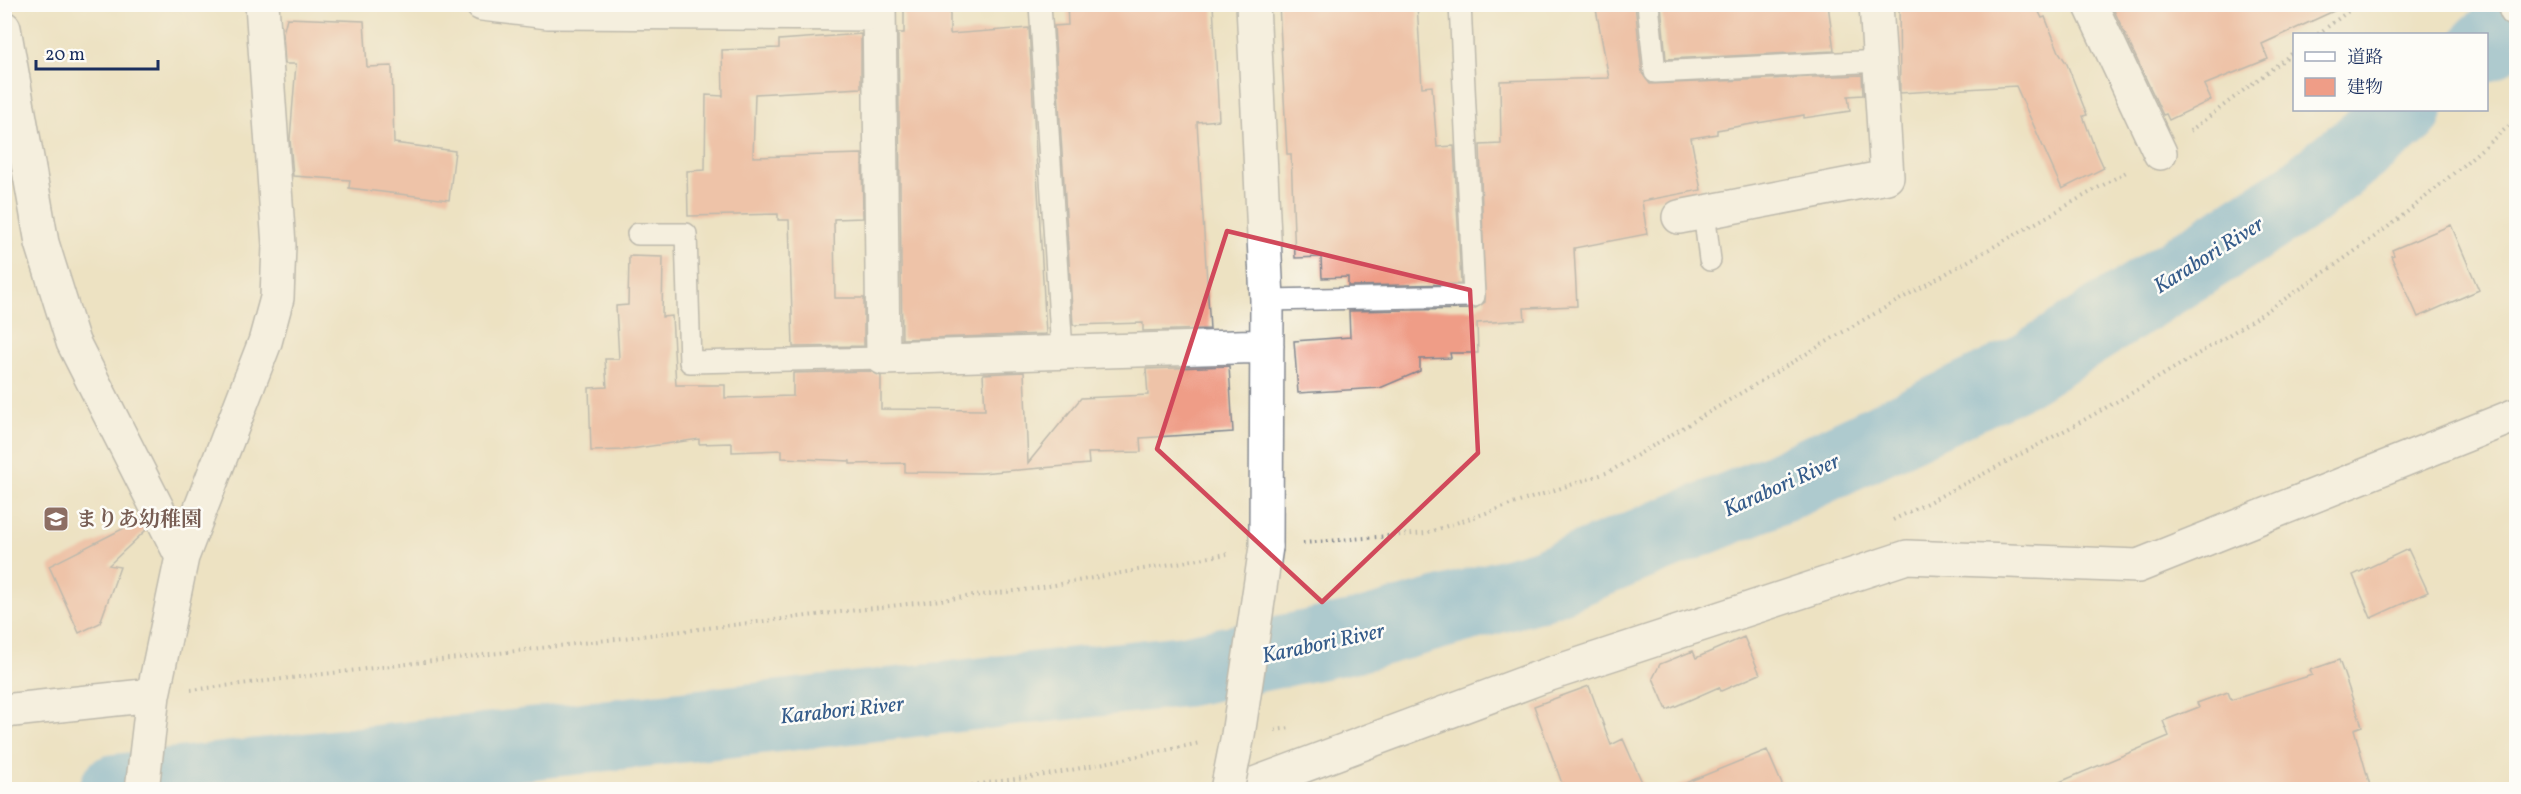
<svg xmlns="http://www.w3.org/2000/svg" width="2521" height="794" font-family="Vollkorn,'Noto Serif JP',serif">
<rect width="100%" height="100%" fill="#fdfcf7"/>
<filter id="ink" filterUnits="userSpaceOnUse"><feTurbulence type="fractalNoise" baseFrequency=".0167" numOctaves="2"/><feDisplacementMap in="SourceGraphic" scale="12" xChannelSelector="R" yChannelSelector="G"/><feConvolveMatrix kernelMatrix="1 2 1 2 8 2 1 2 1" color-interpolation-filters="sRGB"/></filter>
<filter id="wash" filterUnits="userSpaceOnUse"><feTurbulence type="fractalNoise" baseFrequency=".008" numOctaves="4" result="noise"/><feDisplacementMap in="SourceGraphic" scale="24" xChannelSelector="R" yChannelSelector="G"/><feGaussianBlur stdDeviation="1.35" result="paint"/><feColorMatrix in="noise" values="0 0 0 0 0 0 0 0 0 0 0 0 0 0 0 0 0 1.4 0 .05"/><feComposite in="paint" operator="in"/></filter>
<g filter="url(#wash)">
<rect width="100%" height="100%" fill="#ede2c2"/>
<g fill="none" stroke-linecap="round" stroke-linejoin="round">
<path stroke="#63addb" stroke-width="72" d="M 2486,46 L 2516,22
M 115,790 L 1184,671 L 1362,635 L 1541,585 L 1779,488 L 2025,370 L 2298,197 L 2407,110"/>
</g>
<g id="blocks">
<path fill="#ef9d87" d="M 904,4 L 950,4 L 950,34 L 1029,28 L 1046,334 L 902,339 L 898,33 L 904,33 Z
M 1067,4 L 1213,4 L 1219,120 L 1197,122 L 1210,329 L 1143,331 L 1143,323 L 1073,325 L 1054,26 L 1068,25 Z
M 1279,4 L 1417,4 L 1422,87 L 1432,86 L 1437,147 L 1454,146 L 1461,284 L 1348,286 L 1348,277 L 1322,278 L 1321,257 L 1295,258 L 1291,154 L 1287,154 Z
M 1595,4 L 1635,4 L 1642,73 L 1650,84 L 1862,75 L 1863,95 L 1848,96 L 1850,111 L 1804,118 L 1804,115 L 1717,130 L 1717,134 L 1691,138 L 1701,190 L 1642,201 L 1647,234 L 1574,248 L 1577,306 L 1524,308 L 1525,320 L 1477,323 L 1478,353 L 1450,353 L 1451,358 L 1420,359 L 1420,371 L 1380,388 L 1298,393 L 1294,341 L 1350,337 L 1349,311 L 1474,309 L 1485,302 L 1480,145 L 1501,144 L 1500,81 L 1609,78 Z
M 1661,4 L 1828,4 L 1834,51 L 1666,59 Z
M 1899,4 L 2035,4 L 2042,18 L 2045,17 L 2059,52 L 2067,64 L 2087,115 L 2083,116 L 2094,146 L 2104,168 L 2062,189 L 2016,86 L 1900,93 Z
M 2111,4 L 2349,4 L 2262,44 L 2268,59 L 2204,85 L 2211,100 L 2169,120 L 2166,114 L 2163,115 Z
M 287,18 L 364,21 L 367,67 L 392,66 L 394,143 L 455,151 L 449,200 L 349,188 L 350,180 L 293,176 L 290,139 L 296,64 L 285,64 L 283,33 Z
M 861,34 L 861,88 L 755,94 L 753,157 L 862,154 L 863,218 L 834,219 L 835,298 L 864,298 L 864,346 L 793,347 L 789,220 L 778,220 L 778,214 L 688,216 L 687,171 L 705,170 L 706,95 L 723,96 L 722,50 L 779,48 L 779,40 Z
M 2451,225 L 2479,290 L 2418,317 L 2391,256 L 2394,255 L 2392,250 Z
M 629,256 L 663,257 L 662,317 L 672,316 L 676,385 L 725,385 L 725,398 L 793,396 L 793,373 L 870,371 L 881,376 L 881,409 L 985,410 L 983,374 L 1024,372 L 1028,463 L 1081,398 L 1148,395 L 1146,369 L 1229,366 L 1233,432 L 1140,438 L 1141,452 L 1088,453 L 1089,464 L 981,473 L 905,472 L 905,463 L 850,464 L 850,461 L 782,458 L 782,450 L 732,452 L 732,443 L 699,444 L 699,439 L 624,450 L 591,451 L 589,388 L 607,387 L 605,359 L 619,359 L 616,306 L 628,305 Z
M 142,519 L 147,529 L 109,565 L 120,567 L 100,623 L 79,633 L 49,566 Z
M 2408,549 L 2428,592 L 2371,618 L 2353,575 Z
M 1744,637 L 1760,674 L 1721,691 L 1719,687 L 1667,710 L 1653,678 L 1660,664 L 1693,651 L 1696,658 Z
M 2339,660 L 2362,726 L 2354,729 L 2371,789 L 2043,789 L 2169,736 L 2163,721 L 2199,707 L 2197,703 L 2228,692 L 2231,700 L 2312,675 L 2310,670 Z
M 1589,686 L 1611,745 L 1623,739 L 1645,789 L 1564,789 L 1534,706 Z
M 1767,750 L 1784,789 L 1674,789 L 1673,788 Z"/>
</g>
</g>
<g filter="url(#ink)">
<use href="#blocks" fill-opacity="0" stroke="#848890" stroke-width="1.5"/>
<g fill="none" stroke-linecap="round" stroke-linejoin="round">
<g stroke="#848890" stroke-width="24">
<path id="lane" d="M 1040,4 L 1062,352
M 1648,4 L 1655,72 L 1881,61
M 1704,212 L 1710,260
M 638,234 L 686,234 L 690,362 L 883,358
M 1267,300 L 1474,296 L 1460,4"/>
</g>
<g stroke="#848890" stroke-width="36">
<path id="street" d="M 482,4 L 548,12 L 879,14
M 879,4 L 883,358 L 1267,346
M 1253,4 L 1267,300 L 1266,547
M 2090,4 L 2160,153
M 2514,4 L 2516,10
M 4,28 L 42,243 L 73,342 L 182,557
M 1679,217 L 1887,177 L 1876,4
M 4,711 L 153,695
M 142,790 L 153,695 L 182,557 L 265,342 L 277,298 L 279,245 L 262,4
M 1238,790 L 1541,677 L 1907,557 L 2138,566 L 2516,415"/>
</g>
<path stroke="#848890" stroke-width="4" stroke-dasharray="1.5 4.5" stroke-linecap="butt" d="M 2318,34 L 2358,4
M 2190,131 L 2294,52
M 1893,520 C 2059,437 2227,345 2377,235 C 2425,200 2470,158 2516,120
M 1303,543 L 1426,533 L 1609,472 L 1858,323 L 2128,171
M 191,690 L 1032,589 L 1227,554
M 1275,730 L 1291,728
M 936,790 L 1052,774 L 1200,743"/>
<use href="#lane" stroke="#fff" stroke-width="21"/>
<use href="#street" stroke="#fff" stroke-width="33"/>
<g stroke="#848890" stroke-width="36" stroke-linecap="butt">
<path id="street-bridge" d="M 1227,790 L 1238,735 L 1266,547"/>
</g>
<use href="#street-bridge" stroke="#fff" stroke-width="33"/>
</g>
</g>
<path d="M0 0H2521V794H0ZM 1227,231 L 1470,290 L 1478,453 L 1322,602 L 1157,449 Z" fill="#ede2c2" fill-opacity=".55" fill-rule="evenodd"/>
<path fill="none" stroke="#d1495b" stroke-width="4.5" stroke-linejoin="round" d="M 1227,231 L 1470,290 L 1478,453 L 1322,602 L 1157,449 Z"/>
<defs>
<g id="school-square" transform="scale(1.35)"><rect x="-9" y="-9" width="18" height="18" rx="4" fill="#8d6e63" stroke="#fdfcf7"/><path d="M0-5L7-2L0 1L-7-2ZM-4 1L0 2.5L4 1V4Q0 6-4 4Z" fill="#fff"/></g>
</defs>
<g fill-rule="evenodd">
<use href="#school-square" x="56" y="519"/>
</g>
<g text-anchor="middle" stroke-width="5" stroke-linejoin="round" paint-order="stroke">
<g font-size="21" font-weight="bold" fill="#785e54" stroke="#fdfcf7" text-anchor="start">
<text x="76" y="526">まりあ幼稚園</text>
</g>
<g font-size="22" font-style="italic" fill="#345b8a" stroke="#fdfcf7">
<text transform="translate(2208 254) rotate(-32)" y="8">Karabori River</text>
<text transform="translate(1781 484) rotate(-24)" y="8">Karabori River</text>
<text transform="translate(1323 642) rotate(-12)" y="8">Karabori River</text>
<text transform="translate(842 709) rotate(-6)" y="8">Karabori River</text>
</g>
</g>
<rect width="2521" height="794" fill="none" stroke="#fdfcf7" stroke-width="24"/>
<rect x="2293" y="33" width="195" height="78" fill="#fdfcf7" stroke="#a3aaba" stroke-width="1.5"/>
<rect x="2305" y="52" width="30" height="9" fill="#ffffff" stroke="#a3aaba" stroke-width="1.5"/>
<text x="2347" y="63" font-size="18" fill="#1b2f5e">道路</text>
<rect x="2305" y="78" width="30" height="18" fill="#ef9d87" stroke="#a3aaba" stroke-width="1.5"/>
<text x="2347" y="93" font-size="18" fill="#1b2f5e">建物</text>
<path d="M36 60v9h122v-9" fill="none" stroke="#1b2f5e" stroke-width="3"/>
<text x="45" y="60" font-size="18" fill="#1b2f5e" stroke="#fdfcf7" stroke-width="4.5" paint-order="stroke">20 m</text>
</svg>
